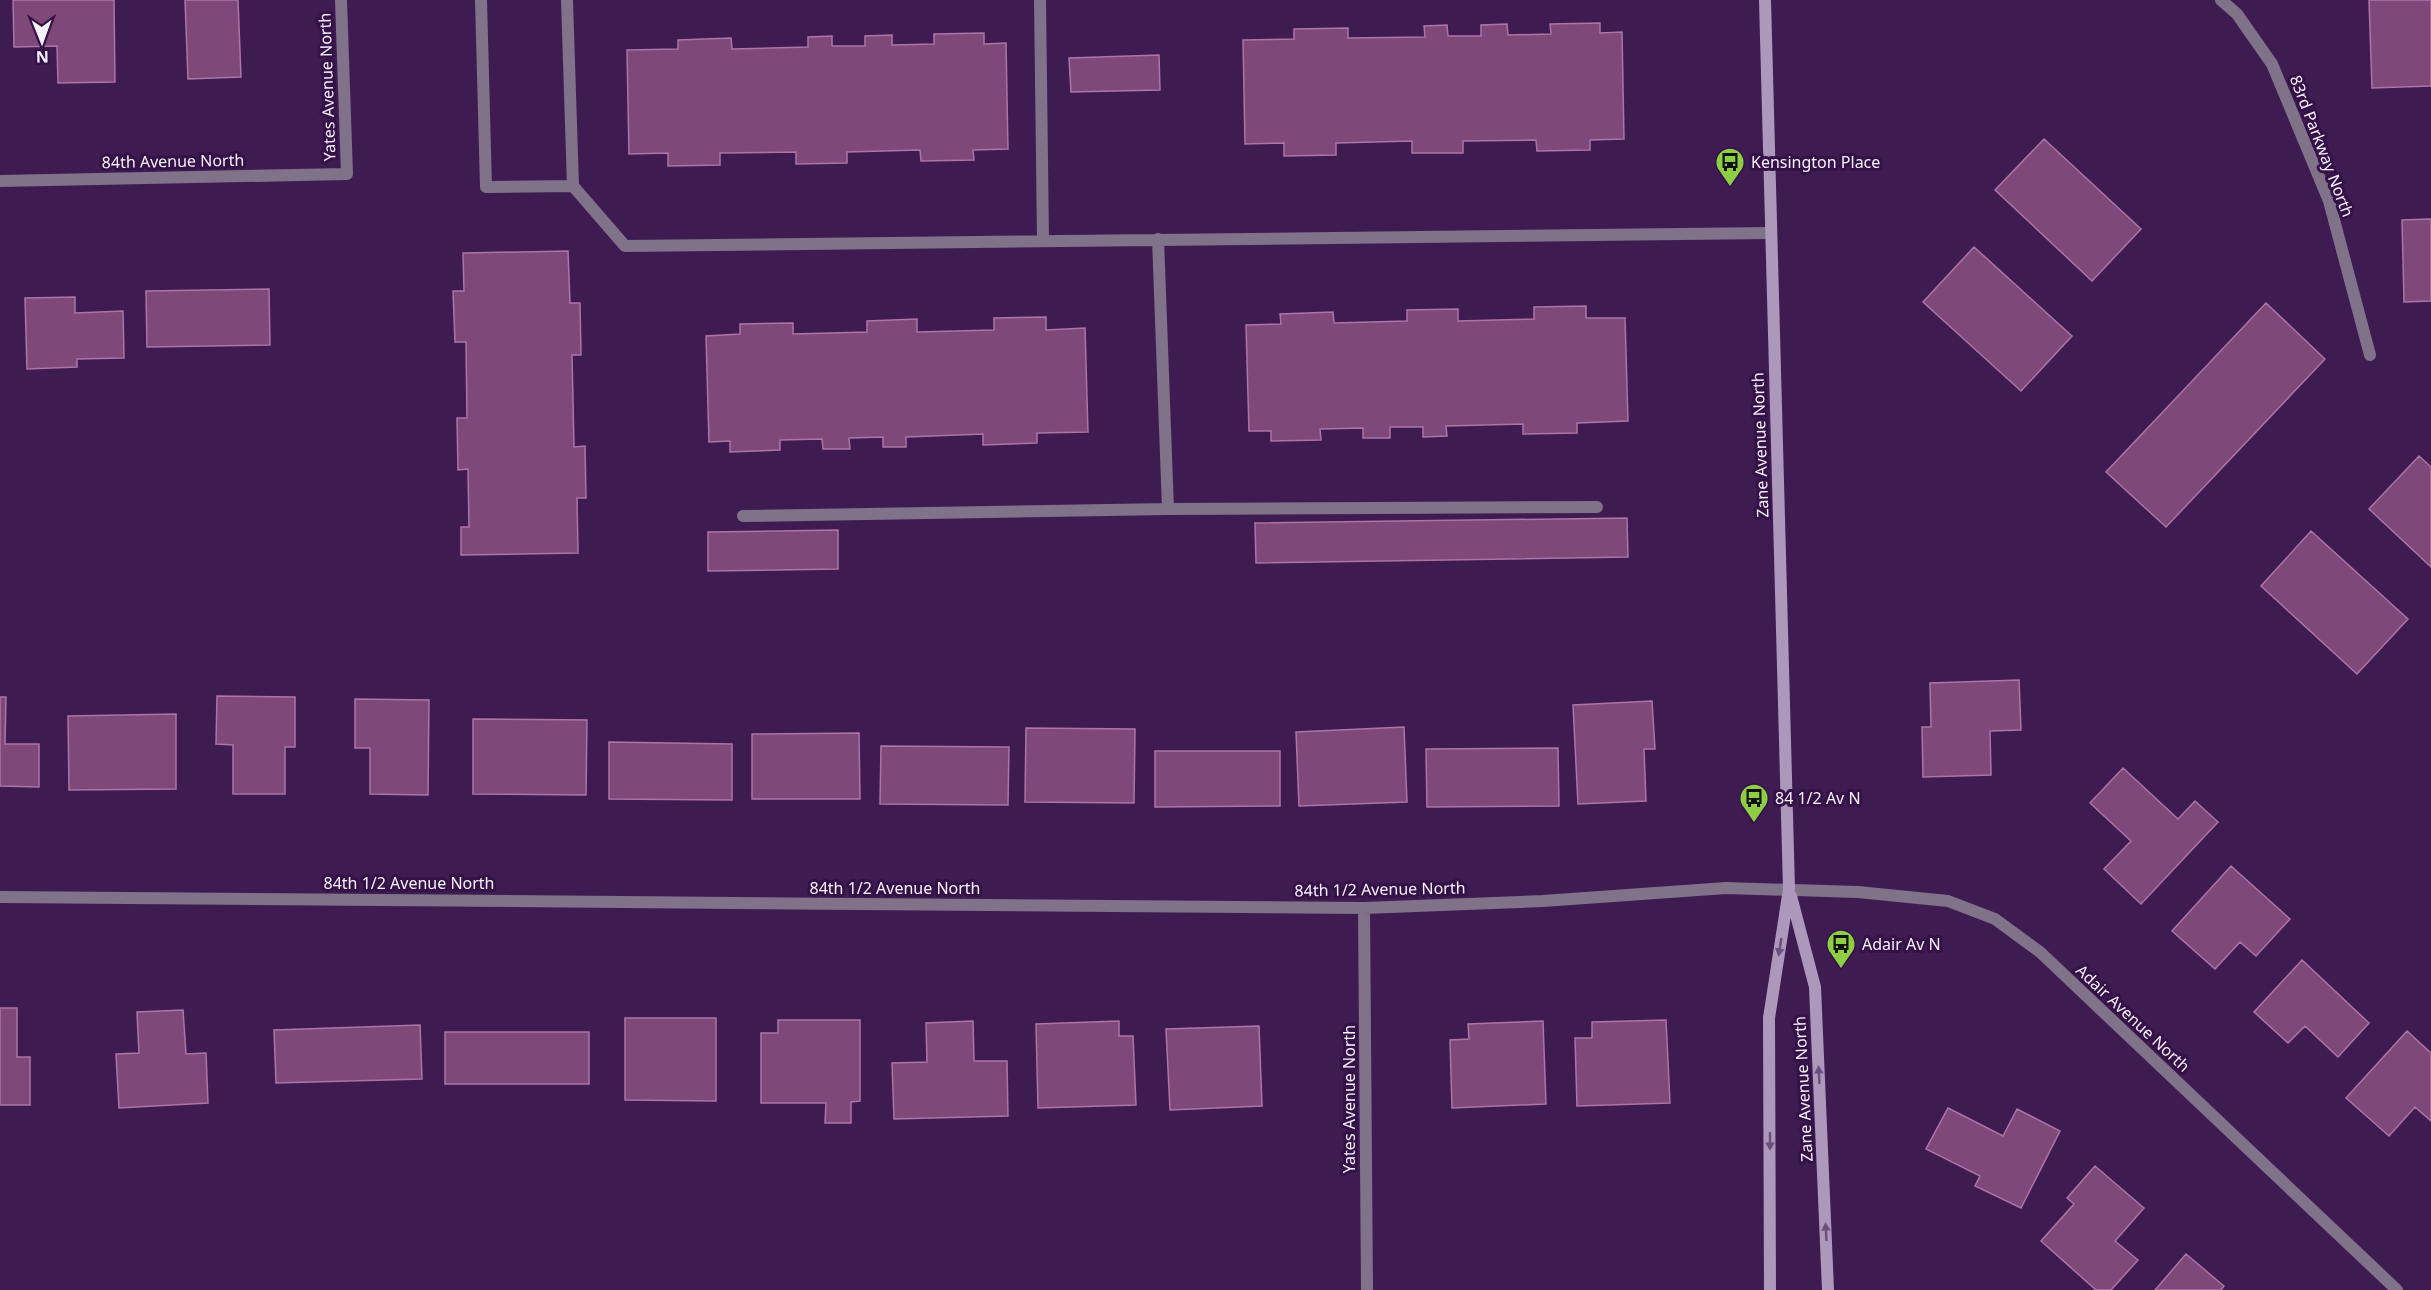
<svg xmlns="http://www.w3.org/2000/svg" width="2431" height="1290" font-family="'Noto Sans',sans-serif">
<rect width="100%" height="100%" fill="#3e1c52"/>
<path fill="#7e4978" stroke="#ad74a6" stroke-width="1.5" d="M 13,0 L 114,0 L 115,82 L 58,83 L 57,46 L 14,47 Z
M 185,0 L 238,0 L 241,77 L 188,79 Z
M 2369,0 L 2431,0 L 2431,86 L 2372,88 Z
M 1600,23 L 1600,33 L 1622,32 L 1624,139 L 1590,140 L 1590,150 L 1537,151 L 1536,140 L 1463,141 L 1463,153 L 1412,153 L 1412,141 L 1336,143 L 1336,155 L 1284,156 L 1284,143 L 1245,144 L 1243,40 L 1294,39 L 1294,29 L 1348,28 L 1348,38 L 1425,37 L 1424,26 L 1447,25 L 1448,36 L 1481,36 L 1481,25 L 1507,24 L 1508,35 L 1551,34 L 1550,24 Z
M 984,33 L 984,44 L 1006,43 L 1008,149 L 973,150 L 974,160 L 921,161 L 920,150 L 847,152 L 847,163 L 796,164 L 796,152 L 720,153 L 720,165 L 668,166 L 668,153 L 629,154 L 627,50 L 678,49 L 678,40 L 731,38 L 732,49 L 808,47 L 808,37 L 832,36 L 832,46 L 865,46 L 865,36 L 892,35 L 892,45 L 934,44 L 934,34 Z
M 1159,55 L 1160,90 L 1071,92 L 1069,58 Z
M 2044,139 L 2141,229 L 2092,281 L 1995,190 Z
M 2431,219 L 2431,301 L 2404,302 L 2402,220 Z
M 1974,247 L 2072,336 L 2021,391 L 1923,302 Z
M 568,251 L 570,303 L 580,303 L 581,355 L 572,355 L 574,447 L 585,446 L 586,498 L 577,498 L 578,553 L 461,555 L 461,527 L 469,527 L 468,469 L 458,470 L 457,418 L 467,418 L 466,342 L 455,342 L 453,291 L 464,291 L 463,253 Z
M 269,289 L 270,345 L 147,347 L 146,291 Z
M 75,297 L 75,313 L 123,311 L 124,358 L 77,359 L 77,367 L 27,369 L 25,298 Z
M 2266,303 L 2325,359 L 2166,527 L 2106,472 Z
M 1586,306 L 1586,318 L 1625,318 L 1628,421 L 1577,423 L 1577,433 L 1523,434 L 1523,424 L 1446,426 L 1447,436 L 1423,437 L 1423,427 L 1390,427 L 1390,438 L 1363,438 L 1363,428 L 1320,429 L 1321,440 L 1271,441 L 1271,431 L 1249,431 L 1246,325 L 1281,324 L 1280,314 L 1333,312 L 1334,323 L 1407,321 L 1407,310 L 1458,309 L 1458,321 L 1534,319 L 1534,307 Z
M 1046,317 L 1046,330 L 1085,328 L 1088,432 L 1037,433 L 1037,443 L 983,445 L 983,434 L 906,437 L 906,447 L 883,447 L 883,437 L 849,438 L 850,449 L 823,449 L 822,439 L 780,440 L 780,450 L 730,452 L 730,441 L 709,442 L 706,336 L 740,334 L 740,324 L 793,323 L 793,334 L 867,332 L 867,321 L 917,319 L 917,332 L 994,330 L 994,318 Z
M 2419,456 L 2431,467 L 2431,567 L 2369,509 Z
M 1627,518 L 1628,557 L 1256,563 L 1255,523 Z
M 838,530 L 838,569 L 708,571 L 708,532 Z
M 2311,531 L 2408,619 L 2357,674 L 2261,586 Z
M 2019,680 L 2021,730 L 1990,731 L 1991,775 L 1923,777 L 1922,727 L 1931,727 L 1930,683 Z
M 217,696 L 295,697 L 295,747 L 285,747 L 285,794 L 233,794 L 233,745 L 216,744 Z
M 0,697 L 6,697 L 5,744 L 39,744 L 39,787 L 0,786 Z
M 355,699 L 429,700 L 428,795 L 370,794 L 370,748 L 355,748 Z
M 1652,701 L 1655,749 L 1644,749 L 1646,801 L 1578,804 L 1573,705 Z
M 176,714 L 176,789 L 69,790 L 68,716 Z
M 473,719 L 587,720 L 586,795 L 473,794 Z
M 1404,727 L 1407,802 L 1299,806 L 1296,732 Z
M 1026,728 L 1135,729 L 1134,803 L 1025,802 Z
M 859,733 L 860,799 L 752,799 L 752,734 Z
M 609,742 L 732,744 L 732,800 L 609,799 Z
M 881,746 L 1009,747 L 1008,805 L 880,804 Z
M 1558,748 L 1559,806 L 1427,807 L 1426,749 Z
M 1155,751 L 1280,751 L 1280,806 L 1155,807 Z
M 2123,768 L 2178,819 L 2195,801 L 2218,822 L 2141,904 L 2104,869 L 2131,841 L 2090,803 Z
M 2231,866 L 2290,919 L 2256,956 L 2240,942 L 2215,969 L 2172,931 Z
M 2302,960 L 2369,1023 L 2338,1057 L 2305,1026 L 2288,1043 L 2254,1012 Z
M 0,1008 L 17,1008 L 17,1057 L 30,1057 L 30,1105 L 0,1105 Z
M 183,1010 L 186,1054 L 206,1053 L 208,1103 L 119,1108 L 116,1054 L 139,1053 L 137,1012 Z
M 625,1018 L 716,1018 L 716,1101 L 625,1100 Z
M 778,1020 L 860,1020 L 860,1101 L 851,1102 L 851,1123 L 825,1123 L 826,1103 L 761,1103 L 761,1033 L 778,1033 Z
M 1666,1020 L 1670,1103 L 1577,1106 L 1575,1038 L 1592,1038 L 1592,1022 Z
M 973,1021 L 974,1061 L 1007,1061 L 1008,1116 L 894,1119 L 892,1063 L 927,1062 L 926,1023 Z
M 1119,1021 L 1119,1036 L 1133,1036 L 1136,1105 L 1038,1108 L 1036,1024 Z
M 1543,1021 L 1546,1104 L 1452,1108 L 1450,1040 L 1469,1039 L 1468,1024 Z
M 420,1025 L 422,1079 L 276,1083 L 274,1030 Z
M 1259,1026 L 1262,1106 L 1170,1110 L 1166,1029 Z
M 2407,1031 L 2431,1053 L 2431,1121 L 2415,1107 L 2389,1136 L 2346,1098 Z
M 445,1032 L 589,1032 L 589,1084 L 445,1084 Z
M 1948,1108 L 2003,1136 L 2017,1109 L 2060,1131 L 2021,1208 L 1975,1186 L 1980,1176 L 1926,1149 Z
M 2095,1166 L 2144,1208 L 2115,1241 L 2138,1260 L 2111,1290 L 2096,1290 L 2041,1241 L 2074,1204 L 2067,1198 Z
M 2186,1254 L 2224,1286 L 2221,1290 L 2155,1290 Z"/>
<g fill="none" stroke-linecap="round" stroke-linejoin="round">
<path stroke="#7f7289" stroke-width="12" d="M 481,0 L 486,187 L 573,186
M 567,0 L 573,186 L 625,246 L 1771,233
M 1040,0 L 1043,240
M 1158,239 L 1168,509 L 1597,507
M 743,516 L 1168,509"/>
<path stroke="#7f7289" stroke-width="12" d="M 2221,0 L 2237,14 L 2272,64 L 2329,201 L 2370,355
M 0,181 L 347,174 L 341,0
M 0,897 L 1364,908 L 1543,901 L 1726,888 L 1858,892 L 1948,901 L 1995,919 L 2040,952 L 2397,1290
M 1364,908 L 1367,1290"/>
<path stroke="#ad98bc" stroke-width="12" d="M 1765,0 L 1789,889 L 1769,1018 L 1770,1290
M 1791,896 L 1815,987 L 1828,1290"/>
</g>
<defs><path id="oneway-solid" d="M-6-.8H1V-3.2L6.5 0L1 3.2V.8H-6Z" transform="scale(1.5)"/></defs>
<g fill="#6a4e7b">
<use href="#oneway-solid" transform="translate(1780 947) rotate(99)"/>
<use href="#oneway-solid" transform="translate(1819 1075) rotate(-93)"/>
<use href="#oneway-solid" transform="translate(1770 1141) rotate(90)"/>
<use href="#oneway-solid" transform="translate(1826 1232) rotate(-93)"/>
</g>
<defs>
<g id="bus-pin" transform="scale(1.5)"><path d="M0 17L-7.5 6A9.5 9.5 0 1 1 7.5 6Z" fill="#8dce44" stroke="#341146"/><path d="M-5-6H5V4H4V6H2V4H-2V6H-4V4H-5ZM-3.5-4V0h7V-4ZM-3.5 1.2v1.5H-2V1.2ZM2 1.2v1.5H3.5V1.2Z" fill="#111"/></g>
</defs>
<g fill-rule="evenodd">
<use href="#bus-pin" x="1730" y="162"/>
<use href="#bus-pin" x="1754" y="798"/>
<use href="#bus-pin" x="1841" y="944"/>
</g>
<g text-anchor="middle" stroke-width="6" stroke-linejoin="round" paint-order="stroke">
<g font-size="16" fill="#f8f1fe" stroke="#341146">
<text transform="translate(327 87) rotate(-92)" y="6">Yates Avenue North</text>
<text transform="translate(2322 146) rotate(69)" y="6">83rd Parkway North</text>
<text transform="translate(173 161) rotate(-1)" y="6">84th Avenue North</text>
<text transform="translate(1760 445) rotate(-92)" y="6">Zane Avenue North</text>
<text x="409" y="889">84th 1/2 Avenue North</text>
<text x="895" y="894">84th 1/2 Avenue North</text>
<text transform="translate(1380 889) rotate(-1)" y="6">84th 1/2 Avenue North</text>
<text transform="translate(2133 1018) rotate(43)" y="6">Adair Avenue North</text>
<text transform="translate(1803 1089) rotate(-93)" y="6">Zane Avenue North</text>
<text transform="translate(1349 1099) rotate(-90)" y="6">Yates Avenue North</text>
</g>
<g font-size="16" fill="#f8f1fe" stroke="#341146" text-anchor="start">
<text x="1751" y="168">Kensington Place</text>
<text x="1775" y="804">84 1/2 Av N</text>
<text x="1862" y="950">Adair Av N</text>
</g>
</g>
<g transform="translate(42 42) rotate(179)" stroke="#341146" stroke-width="4.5" paint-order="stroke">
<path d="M0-4.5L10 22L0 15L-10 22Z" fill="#f8f1fe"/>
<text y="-9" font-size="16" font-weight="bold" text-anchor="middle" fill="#f8f1fe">N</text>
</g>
</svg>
